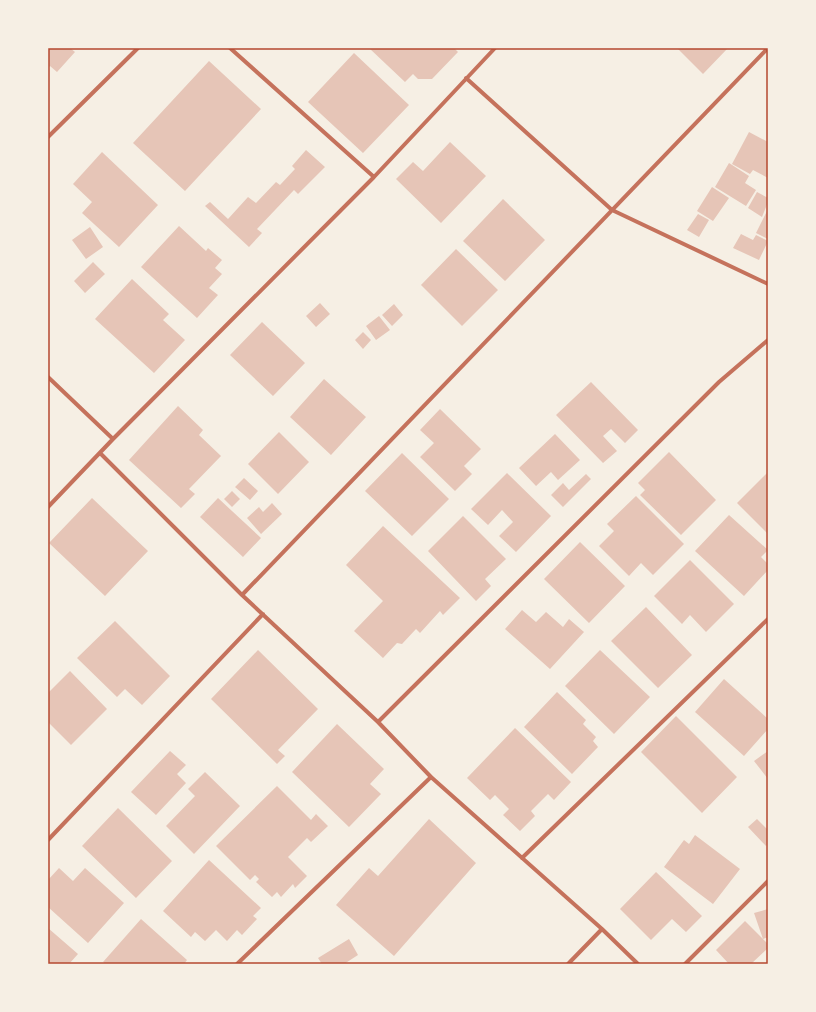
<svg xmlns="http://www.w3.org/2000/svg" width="816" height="1012" font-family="Montserrat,sans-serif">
<rect width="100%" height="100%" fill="#f6efe4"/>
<path fill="#e6c5b7" d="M 48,48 L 70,48 L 75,52 L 57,72 L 50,66 L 48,68 Z
M 369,48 L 454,48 L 458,52 L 432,79 L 418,79 L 413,74 L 405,82 Z
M 677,48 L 728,48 L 703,74 Z
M 354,53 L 409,105 L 363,153 L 308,102 Z
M 209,61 L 261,109 L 185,191 L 133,143 Z
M 749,132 L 768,142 L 768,178 L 753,170 L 750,174 L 732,164 Z
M 450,142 L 486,176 L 441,223 L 396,179 L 413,162 L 423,171 Z
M 306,150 L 325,167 L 298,194 L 294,190 L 257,229 L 262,233 L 249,247 L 205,206 L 210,202 L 228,219 L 248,197 L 256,203 L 276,182 L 280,185 L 295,169 L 292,166 Z
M 102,152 L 158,205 L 119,247 L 82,213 L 92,202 L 73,184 Z
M 729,163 L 749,176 L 745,183 L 756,190 L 746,206 L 715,187 Z
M 712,187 L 729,198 L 713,221 L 697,211 Z
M 757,192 L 768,198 L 768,202 L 762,217 L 748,208 Z
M 503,199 L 545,240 L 505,281 L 463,241 Z
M 768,209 L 768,239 L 756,233 Z
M 698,214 L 709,220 L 699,237 L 687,230 Z
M 179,226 L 206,251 L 208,248 L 222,260 L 215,268 L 222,274 L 209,288 L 218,295 L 197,318 L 141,267 Z
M 90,227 L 103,247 L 86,259 L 72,240 Z
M 741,234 L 753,240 L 756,235 L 768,241 L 759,260 L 733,248 Z
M 456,249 L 498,290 L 462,326 L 421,285 Z
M 93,262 L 105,274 L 85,293 L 74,281 Z
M 132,279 L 169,314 L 163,320 L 185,340 L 154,373 L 95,319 Z
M 320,303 L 330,314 L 316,327 L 306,316 Z
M 394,304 L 403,315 L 392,326 L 382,315 Z
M 379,316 L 390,330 L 376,340 L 366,326 Z
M 262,322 L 305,363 L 273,396 L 230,355 Z
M 363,332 L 371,340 L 363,349 L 355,340 Z
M 324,379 L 366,417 L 331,455 L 290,417 Z
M 591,382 L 638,430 L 625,443 L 611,429 L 603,436 L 617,451 L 603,463 L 556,415 Z
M 178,406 L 203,430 L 199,435 L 221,456 L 189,489 L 195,494 L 181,508 L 129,460 Z
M 440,409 L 481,449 L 464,466 L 472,474 L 455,491 L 420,457 L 434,443 L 420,430 Z
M 279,432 L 309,462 L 278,494 L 248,464 Z
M 555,434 L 580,460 L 558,480 L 551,472 L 536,486 L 519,468 Z
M 669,452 L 716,500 L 681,535 L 640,495 L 645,490 L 638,483 Z
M 402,453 L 449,499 L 412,536 L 365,491 Z
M 768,472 L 768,534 L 737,503 Z
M 507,473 L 551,516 L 516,552 L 499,536 L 513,522 L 502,510 L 488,525 L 471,509 Z
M 586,474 L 591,479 L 563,507 L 551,495 L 563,483 L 569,490 Z
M 244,478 L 258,491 L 250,500 L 235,487 Z
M 232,491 L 240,499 L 232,507 L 224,499 Z
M 636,496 L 684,544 L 653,575 L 641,563 L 629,576 L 599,546 L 614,531 L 607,524 Z
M 92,498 L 148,551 L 105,596 L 49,543 Z
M 218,498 L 261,538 L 243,557 L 200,517 Z
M 272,503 L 282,514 L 261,534 L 247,518 L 259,507 L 263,512 Z
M 729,515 L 768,550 L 761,557 L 768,564 L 768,570 L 744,596 L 695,551 Z
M 463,516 L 506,559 L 485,579 L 491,586 L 476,601 L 428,551 Z
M 383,526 L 460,598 L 443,615 L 440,611 L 420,633 L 416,629 L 402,644 L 397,643 L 383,658 L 354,631 L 383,601 L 346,565 Z
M 580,542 L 625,586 L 589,623 L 544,579 Z
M 690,560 L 734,604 L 706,632 L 690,615 L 682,624 L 654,596 Z
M 646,607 L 692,655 L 658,688 L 611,641 Z
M 522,610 L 536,622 L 546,612 L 563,627 L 569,619 L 584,632 L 550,669 L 505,629 Z
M 115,621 L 170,676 L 142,705 L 125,689 L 117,697 L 77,658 Z
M 258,650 L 318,709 L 278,750 L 285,756 L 277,764 L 211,699 Z
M 600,650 L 650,697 L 614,734 L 565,686 Z
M 70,671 L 107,709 L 71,745 L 48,722 L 48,693 Z
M 724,679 L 768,719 L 768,729 L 744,756 L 695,712 Z
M 557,692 L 586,720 L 583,724 L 596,737 L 593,741 L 598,747 L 572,774 L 524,727 Z
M 676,716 L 737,777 L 702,813 L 641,752 Z
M 337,724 L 384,769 L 370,784 L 381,794 L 349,827 L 292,772 Z
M 515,728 L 571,782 L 554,800 L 548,794 L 531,811 L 535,816 L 520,831 L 503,815 L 509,809 L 495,795 L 490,800 L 467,778 Z
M 170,751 L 186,765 L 177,774 L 186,783 L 156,815 L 131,792 Z
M 768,751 L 768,779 L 754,761 Z
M 205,772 L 240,806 L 194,854 L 166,826 L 195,796 L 188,789 Z
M 277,786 L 311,820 L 316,814 L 328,826 L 311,842 L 307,838 L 288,857 L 307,876 L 295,888 L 293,884 L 281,897 L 277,892 L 272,897 L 256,882 L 259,879 L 255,875 L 250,880 L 216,846 Z
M 118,808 L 172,861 L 136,898 L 82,846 Z
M 429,819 L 476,863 L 394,956 L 336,905 L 369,868 L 378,876 Z
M 757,819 L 768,830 L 768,844 L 766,846 L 748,827 Z
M 695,835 L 740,869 L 713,904 L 664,867 L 684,840 L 689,844 Z
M 209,860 L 261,908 L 253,916 L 257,919 L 242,935 L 237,930 L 227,941 L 216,930 L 205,941 L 195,932 L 191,937 L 163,911 Z
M 59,868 L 73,881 L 85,868 L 124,903 L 88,943 L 48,907 L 48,880 Z
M 656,872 L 702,916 L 686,932 L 672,919 L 651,940 L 620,909 Z
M 768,909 L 768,937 L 763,939 L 754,913 Z
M 141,919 L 187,960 L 184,964 L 106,964 L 103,962 Z
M 745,921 L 768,944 L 768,948 L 751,964 L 729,964 L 716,950 Z
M 48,928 L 78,954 L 69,964 L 48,964 Z
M 349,939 L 358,955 L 344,964 L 322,964 L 318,958 Z"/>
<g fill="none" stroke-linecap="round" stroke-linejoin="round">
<path stroke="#c5725c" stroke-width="4" d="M 230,48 L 374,177
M 466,78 L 612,210 L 768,284
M 48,137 L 138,48
M 48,377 L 113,439
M 100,453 L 242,595 L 378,722 L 431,777 L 602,929 L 638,964
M 48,507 L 113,439 L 374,177 L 495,48
M 242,595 L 768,48
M 378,722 L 719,382 L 768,340
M 48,840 L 263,614
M 522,858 L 768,619
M 237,964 L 431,777
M 568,964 L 602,929
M 685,964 L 768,881"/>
</g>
<rect width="816" height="1012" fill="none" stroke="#f6efe4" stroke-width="98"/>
<rect x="49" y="49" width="718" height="914" fill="none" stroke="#b5482f" stroke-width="1.5"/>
</svg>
